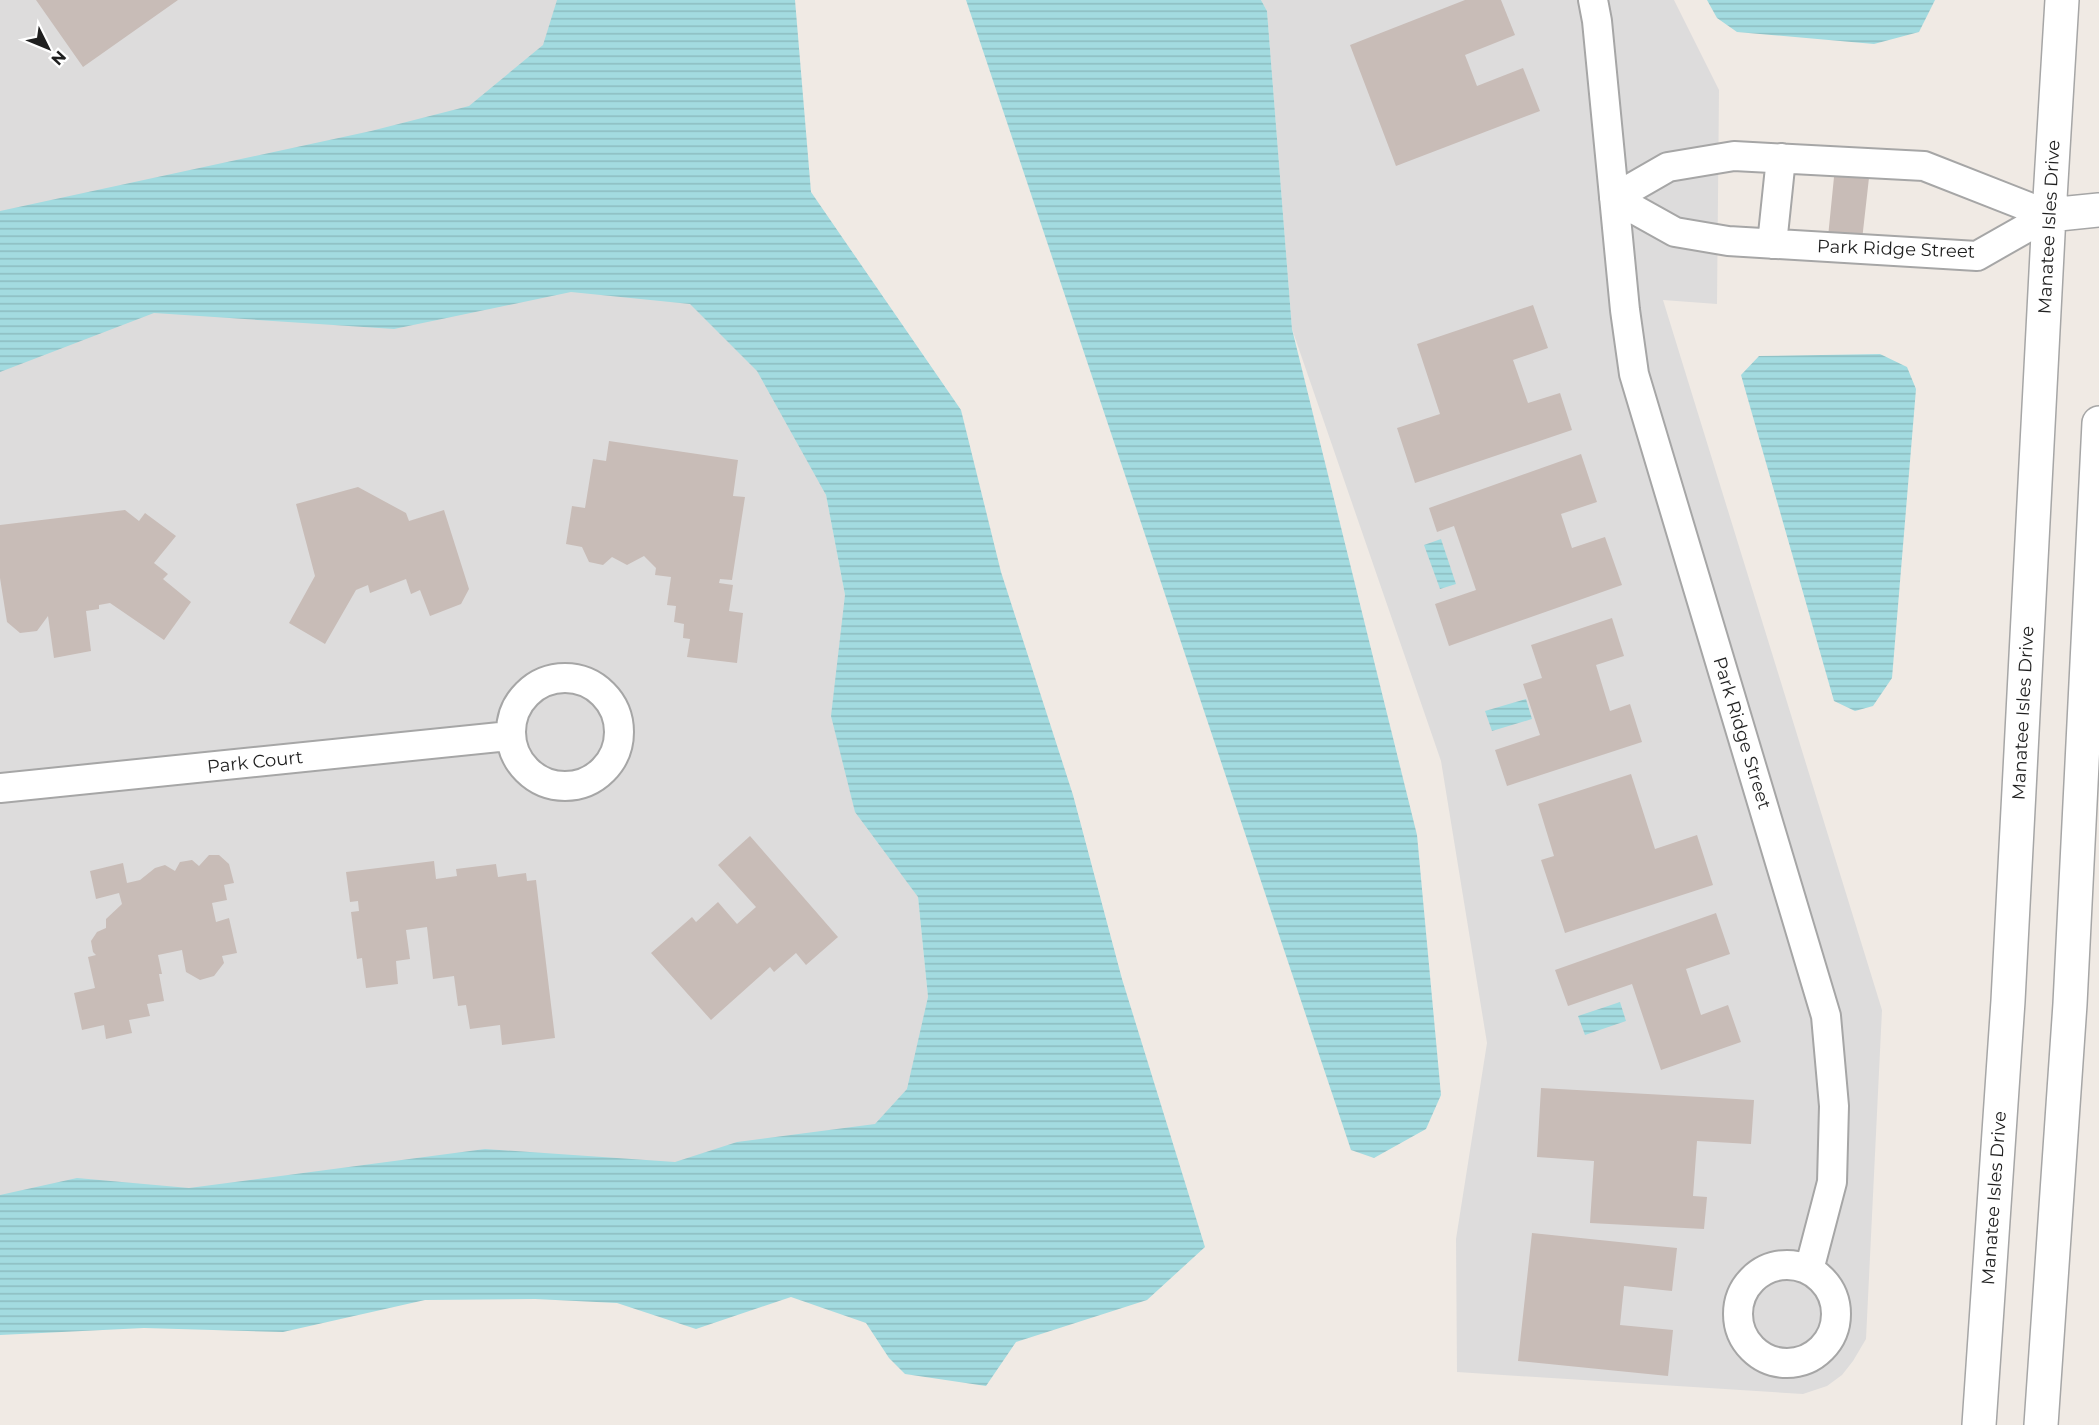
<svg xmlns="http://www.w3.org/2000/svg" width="2099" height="1425" font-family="Montserrat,sans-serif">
<defs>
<pattern id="water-rules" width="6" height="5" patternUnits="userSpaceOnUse" patternTransform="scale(1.5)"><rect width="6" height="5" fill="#a3dbe0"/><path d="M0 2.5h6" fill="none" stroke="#8cbcc0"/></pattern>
</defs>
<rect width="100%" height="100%" fill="#f0eae4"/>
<path fill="#dddcdc" d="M 0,0 L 658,0 L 826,495 L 845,595 L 918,897 L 928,997 L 910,1140 L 0,1235 Z
M 1261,0 L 1674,0 L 1719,90 L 1717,304 L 1663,300 L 1882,1010 L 1866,1339 L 1853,1361 L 1842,1375 L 1827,1386 L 1803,1394 L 1457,1372 L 1456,1239 L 1487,1043 L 1441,761 L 1292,329 L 1267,11 Z"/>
<path fill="url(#water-rules)" d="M 557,0 L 795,0 L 811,192 L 961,410 L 1001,572 L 1073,795 L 1122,979 L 1205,1247 L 1147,1300 L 1016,1342 L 986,1386 L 905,1374 L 889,1358 L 866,1323 L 791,1297 L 696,1329 L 617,1303 L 535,1299 L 425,1300 L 283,1332 L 144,1328 L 0,1335 L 0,1195 L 77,1178 L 189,1188 L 485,1149 L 675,1162 L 737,1142 L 875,1124 L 907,1089 L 928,997 L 918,897 L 855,812 L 831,716 L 845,595 L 826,495 L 757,371 L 690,304 L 571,292 L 394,329 L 154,313 L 0,372 L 0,211 L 371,131 L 469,106 L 543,45 Z
M 966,0 L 1261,0 L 1267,11 L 1292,329 L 1417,835 L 1441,1095 L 1426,1129 L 1374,1158 L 1351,1150 Z
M 1707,0 L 1935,0 L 1919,32 L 1874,44 L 1737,32 L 1717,18 Z
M 1880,354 L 1907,367 L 1916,389 L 1892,678 L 1873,706 L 1855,711 L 1834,701 L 1741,375 L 1759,356 Z
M 1441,539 L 1456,584 L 1440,589 L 1424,545 Z
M 1526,699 L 1532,719 L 1492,731 L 1485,711 Z
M 1620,1002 L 1626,1021 L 1585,1035 L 1578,1016 Z"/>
<path fill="#c8bcb7" d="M 36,0 L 178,0 L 83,67 Z
M 1465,0 L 1501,0 L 1515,35 L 1465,55 L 1477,86 L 1523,68 L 1540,111 L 1396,166 L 1350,45 Z
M 1836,157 L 1871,160 L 1862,240 L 1828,237 Z
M 1533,305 L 1548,348 L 1513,360 L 1528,403 L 1560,393 L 1572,430 L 1415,483 L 1397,428 L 1440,414 L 1417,344 Z
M 609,441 L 738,460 L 733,496 L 745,497 L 732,580 L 720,579 L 719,583 L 733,585 L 729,611 L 743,613 L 737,663 L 687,657 L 690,639 L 683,638 L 684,624 L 674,622 L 676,606 L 667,605 L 671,577 L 655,575 L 656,568 L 644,556 L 627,565 L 612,557 L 603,565 L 589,562 L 582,547 L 566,544 L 572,506 L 585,508 L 593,459 L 606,461 Z
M 1581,454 L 1597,502 L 1561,514 L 1572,548 L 1605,537 L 1622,585 L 1449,646 L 1435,604 L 1476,590 L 1454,526 L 1437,532 L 1429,508 Z
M 358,487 L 406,513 L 409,521 L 444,510 L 469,589 L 461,604 L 430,616 L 420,590 L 411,594 L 406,579 L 370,593 L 368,585 L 356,590 L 325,644 L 289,623 L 315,576 L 296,504 Z
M 125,510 L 139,521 L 145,513 L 176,536 L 154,563 L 168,574 L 163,579 L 191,602 L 164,640 L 110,603 L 99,605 L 99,609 L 86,611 L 91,651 L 54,658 L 48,616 L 37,631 L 20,633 L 7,622 L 0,578 L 0,525 Z
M 1612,618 L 1624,656 L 1596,665 L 1610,711 L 1630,704 L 1642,742 L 1507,786 L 1495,750 L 1540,735 L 1523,684 L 1542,678 L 1531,645 Z
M 1631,774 L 1655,849 L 1697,835 L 1713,885 L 1565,933 L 1541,860 L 1554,856 L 1538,804 Z
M 750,836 L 838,937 L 806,965 L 796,953 L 774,972 L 770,967 L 711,1020 L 651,953 L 692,917 L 696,922 L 718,902 L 737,924 L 756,907 L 718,865 Z
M 209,855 L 219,855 L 229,864 L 234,883 L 224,885 L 227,900 L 212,903 L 216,922 L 229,918 L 237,953 L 222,956 L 224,963 L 214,976 L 200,980 L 186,972 L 182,950 L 158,955 L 162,974 L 159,974 L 164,1001 L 147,1004 L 150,1016 L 129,1020 L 132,1033 L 106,1039 L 104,1025 L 82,1030 L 74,993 L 95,988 L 88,957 L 96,955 L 93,952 L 91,941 L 97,932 L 106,928 L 106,919 L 122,904 L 119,893 L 96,899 L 90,871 L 123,863 L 127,883 L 140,880 L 155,868 L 165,865 L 175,871 L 180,862 L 192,860 L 199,866 Z
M 434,861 L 436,879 L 457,876 L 456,869 L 496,864 L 498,877 L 526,873 L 527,881 L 536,880 L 555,1038 L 502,1045 L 500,1025 L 470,1029 L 466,1005 L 458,1006 L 454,976 L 433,979 L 427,927 L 406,930 L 410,959 L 396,961 L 398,984 L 366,988 L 362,958 L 357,959 L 351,912 L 359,911 L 358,901 L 350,902 L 346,872 Z
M 1716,913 L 1730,954 L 1686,969 L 1701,1015 L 1728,1005 L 1741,1042 L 1661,1070 L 1632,984 L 1568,1006 L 1555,970 Z
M 1541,1088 L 1754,1100 L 1751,1144 L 1697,1141 L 1693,1196 L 1707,1197 L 1704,1229 L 1590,1223 L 1594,1161 L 1537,1157 Z
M 1532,1233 L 1677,1248 L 1672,1291 L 1624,1286 L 1620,1325 L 1673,1330 L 1668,1376 L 1518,1361 Z"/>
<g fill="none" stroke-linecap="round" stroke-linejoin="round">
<g stroke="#a6a6a6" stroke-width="32">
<path id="minor" d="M 1593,0 L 1597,21 L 1625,310 L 1634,374 L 1826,1016 L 1834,1106 L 1832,1182 L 1809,1270
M 1734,156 L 1924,166 L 2049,215 L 1977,256 L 1728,241 L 1675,232 L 1614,198 L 1668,167 Z
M 1772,244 L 1781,158
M511 732a54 54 0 1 1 108 0a54 54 0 1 1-108 0Z
M 0,788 L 510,736
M1738 1314a49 49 0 1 1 98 0a49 49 0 1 1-98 0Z"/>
</g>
<g stroke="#a6a6a6" stroke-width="36">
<path id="tertiary" d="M 2049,215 L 2099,210
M 1979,1425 L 2008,1001 L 2049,215 L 2062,0
M 2041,1425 L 2070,1004 L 2099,423"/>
</g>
<use href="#minor" stroke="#fff" stroke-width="28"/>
<use href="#tertiary" stroke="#fff" stroke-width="33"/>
</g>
<g text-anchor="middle" stroke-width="4.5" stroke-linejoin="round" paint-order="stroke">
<g font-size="18" fill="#1f1f1f" stroke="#fff">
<text transform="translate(2049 227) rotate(-87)" y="6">Manatee Isles Drive</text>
<text transform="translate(1896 249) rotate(2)" y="6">Park Ridge Street</text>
<text transform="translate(2023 713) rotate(-87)" y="6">Manatee Isles Drive</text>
<text transform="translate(1742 733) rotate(73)" y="6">Park Ridge Street</text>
<text transform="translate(255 762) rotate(-6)" y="6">Park Court</text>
<text transform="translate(1994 1198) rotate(-86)" y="6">Manatee Isles Drive</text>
</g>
</g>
<g transform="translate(48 48) rotate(133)" stroke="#ffffff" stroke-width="4.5" paint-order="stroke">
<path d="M0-4.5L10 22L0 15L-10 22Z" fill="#1f1f1f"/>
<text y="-9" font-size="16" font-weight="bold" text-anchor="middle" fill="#1f1f1f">N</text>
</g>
</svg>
